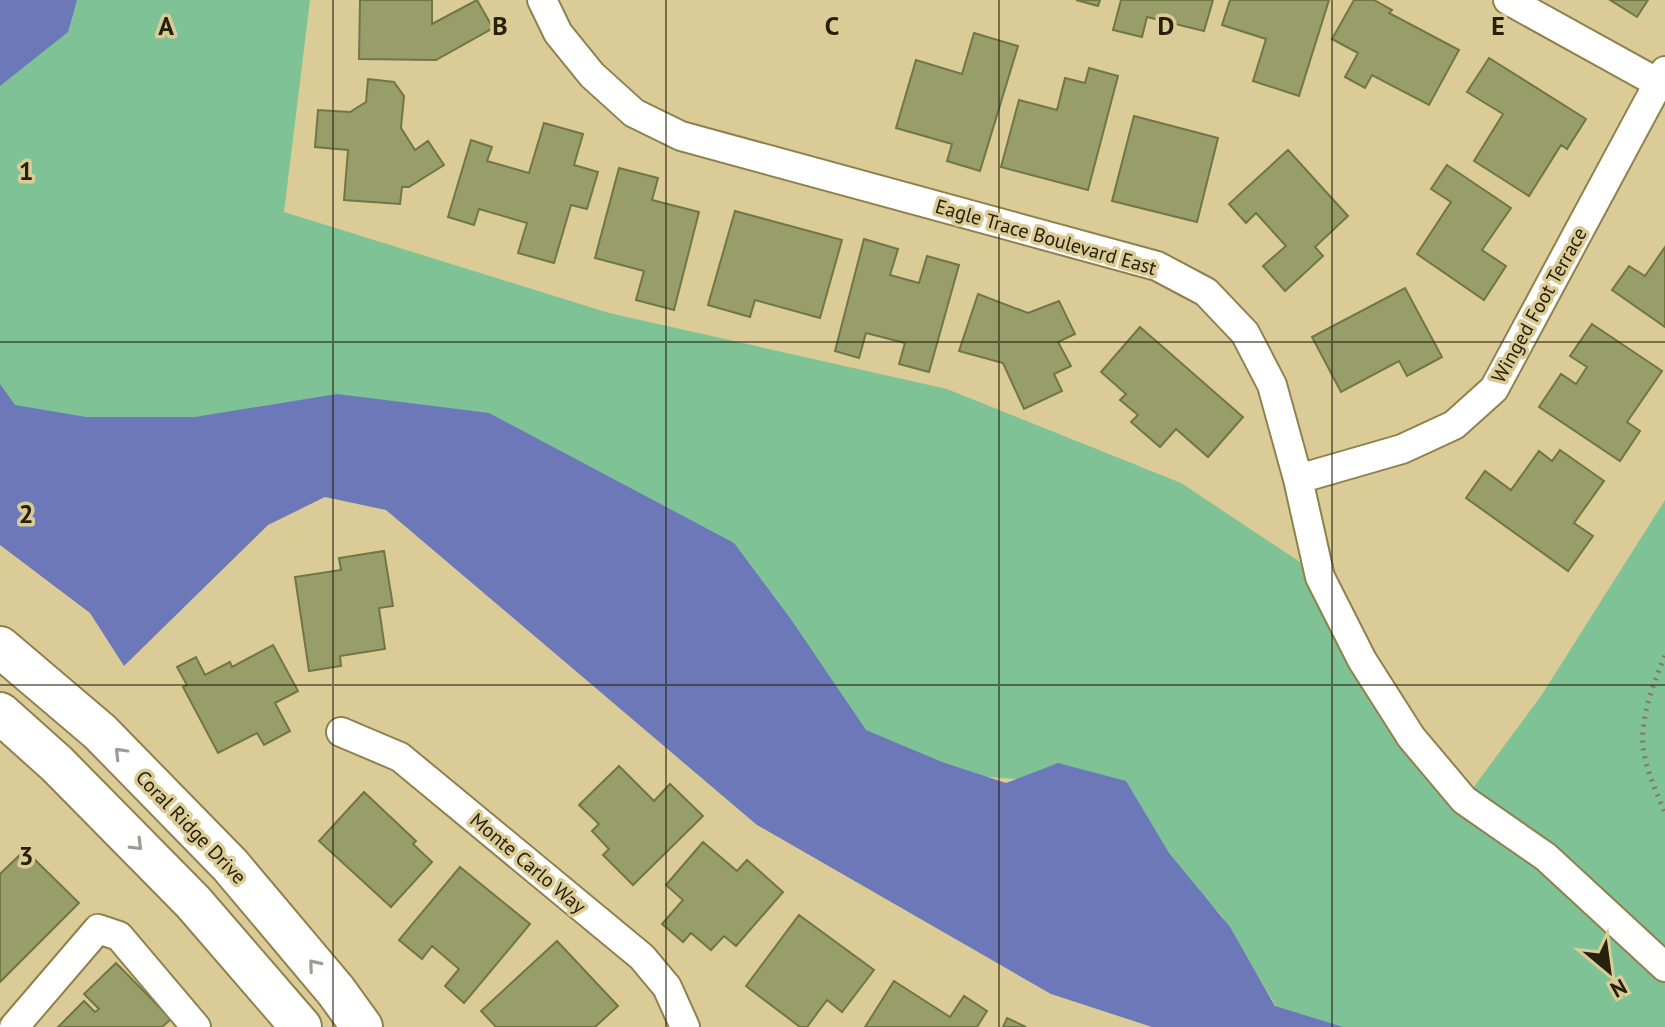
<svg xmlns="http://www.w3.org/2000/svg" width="1665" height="1027" font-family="'PT Sans',sans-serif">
<rect width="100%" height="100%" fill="#dbcc97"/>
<path fill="#7ec295" d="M 0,0 L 310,0 L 284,212 L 609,313 L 947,389 L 1181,483 L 1309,568 L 1465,799 L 1541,696 L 1665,500 L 1665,1027 L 1330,1027 L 1279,1011 L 1222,916 L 1160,848 L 1123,787 L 823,765 L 312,414 L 0,480 Z"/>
<path fill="#6c78b8" d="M 0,0 L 77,0 L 68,32 L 0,86 Z
M 0,384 L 15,405 L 86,417 L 195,417 L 337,394 L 489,413 L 734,543 L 790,618 L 866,730 L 942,762 L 1006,783 L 1058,763 L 1126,781 L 1169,853 L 1230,927 L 1275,1006 L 1343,1027 L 1152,1027 L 1051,994 L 757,825 L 386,510 L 325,497 L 268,525 L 124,666 L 90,613 L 0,545 Z"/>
<path fill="#979e6a" stroke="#707644" stroke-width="2" d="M 360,0 L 432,0 L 432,24 L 477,0 L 493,28 L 436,60 L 359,59 Z
M 1076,0 L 1100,0 L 1098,6 Z
M 1121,0 L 1213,0 L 1204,31 L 1147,17 L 1142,37 L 1113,30 Z
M 1230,0 L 1329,0 L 1299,96 L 1253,81 L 1266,39 L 1222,25 Z
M 1354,0 L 1374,0 L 1392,10 L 1389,13 L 1459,50 L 1429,105 L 1372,75 L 1365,88 L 1345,77 L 1358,53 L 1332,39 Z
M 1610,0 L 1648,0 L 1637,17 Z
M 974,33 L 1018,46 L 980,171 L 947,161 L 952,144 L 896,128 L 916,60 L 962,74 Z
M 1489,58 L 1586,119 L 1567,149 L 1561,145 L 1529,196 L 1474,161 L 1503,114 L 1467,92 Z
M 1089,68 L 1118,76 L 1088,190 L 1001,167 L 1019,100 L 1057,110 L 1065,78 L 1085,83 Z
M 368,79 L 394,82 L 404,96 L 401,128 L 415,150 L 428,141 L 444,165 L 409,187 L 402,187 L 400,204 L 344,200 L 348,150 L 315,147 L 318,110 L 350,112 L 366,102 Z
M 1134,116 L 1218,138 L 1197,222 L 1112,201 Z
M 544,123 L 583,134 L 574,165 L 598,172 L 587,209 L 571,205 L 554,263 L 518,253 L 527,223 L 479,209 L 474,225 L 448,217 L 471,140 L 492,147 L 487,161 L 529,173 Z
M 1288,150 L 1348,216 L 1315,247 L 1323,256 L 1285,291 L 1263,266 L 1286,246 L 1256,213 L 1246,223 L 1229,204 Z
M 1447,165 L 1511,208 L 1482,250 L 1506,266 L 1484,300 L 1417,254 L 1451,202 L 1431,189 Z
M 619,168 L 658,178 L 652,200 L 699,212 L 674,310 L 636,300 L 644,271 L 595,258 Z
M 735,211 L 842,240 L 820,318 L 755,300 L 750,317 L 708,305 Z
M 864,239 L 898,249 L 890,275 L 919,283 L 927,256 L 959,265 L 929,372 L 899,364 L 905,343 L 866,333 L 859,358 L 835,351 Z
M 1665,247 L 1665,327 L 1612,290 L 1629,266 L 1645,276 Z
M 1405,288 L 1442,357 L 1407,376 L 1399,361 L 1341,392 L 1312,337 Z
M 978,294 L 1028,313 L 1059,301 L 1075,334 L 1058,342 L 1071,366 L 1054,374 L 1062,391 L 1024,409 L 1003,363 L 959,351 Z
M 1592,324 L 1662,371 L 1627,422 L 1640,431 L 1620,461 L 1539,407 L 1561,374 L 1576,384 L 1587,367 L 1570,356 Z
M 1140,327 L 1243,417 L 1208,457 L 1176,429 L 1160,447 L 1131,422 L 1138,415 L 1120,400 L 1126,394 L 1101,372 Z
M 1560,450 L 1604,481 L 1574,523 L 1593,536 L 1568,571 L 1466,498 L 1485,471 L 1511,490 L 1539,451 L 1552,461 Z
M 384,551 L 393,606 L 379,608 L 385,649 L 340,656 L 341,666 L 309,671 L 295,577 L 341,570 L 339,558 Z
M 273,645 L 298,691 L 275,703 L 290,731 L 264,745 L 257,733 L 218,753 L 183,687 L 187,685 L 177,667 L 196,657 L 205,675 L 230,662 L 232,667 Z
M 619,766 L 654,801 L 670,784 L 703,816 L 633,885 L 603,855 L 609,849 L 592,831 L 599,824 L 579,805 Z
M 364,792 L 416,841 L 413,844 L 432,862 L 391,907 L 319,841 Z
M 703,842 L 737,871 L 747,860 L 783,892 L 736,946 L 724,936 L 711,950 L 691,933 L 683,942 L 662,924 L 683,900 L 666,885 Z
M 25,850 L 79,903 L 0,982 L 0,874 Z
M 460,867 L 530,924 L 464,1003 L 445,986 L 459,969 L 432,946 L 422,959 L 399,940 Z
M 799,915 L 874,970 L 842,1012 L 827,1000 L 807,1027 L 800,1027 L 746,986 Z
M 557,941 L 618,1006 L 595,1027 L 496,1027 L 481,1011 Z
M 116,963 L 171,1019 L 162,1027 L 58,1027 L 84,1001 L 95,1012 L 99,1009 L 84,994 Z
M 894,981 L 950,1017 L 964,996 L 987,1011 L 977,1027 L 865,1027 Z
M 1007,1018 L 1026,1027 L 1003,1027 Z"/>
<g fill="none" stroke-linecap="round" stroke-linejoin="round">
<g stroke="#8f814e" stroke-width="32">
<path id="minor" d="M 542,0 L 558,33 L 592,75 L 634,113 L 681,136 L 1157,266 L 1206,292 L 1245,333 L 1272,385 L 1298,479 L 1320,577 L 1362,660 L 1411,737 L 1464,800 L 1546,857 L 1665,967
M 1508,0 L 1658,83
M 1298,479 L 1402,449 L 1454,425 L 1494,389 L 1665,71
M 341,732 L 400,757 L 642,957 L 667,987 L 685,1027
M 14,1027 L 98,929 L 119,936 L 196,1027"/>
</g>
<g stroke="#8f814e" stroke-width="44">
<path id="secondary" d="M 0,647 L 100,732 L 230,865 L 336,991 L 362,1027
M 0,713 L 57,764 L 193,902 L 301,1027"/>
</g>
<path stroke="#857a54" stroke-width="5" stroke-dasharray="2 6" stroke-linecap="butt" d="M 1665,656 C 1654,680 1640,720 1643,747 C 1646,769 1656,792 1665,813"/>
<use href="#minor" stroke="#fff" stroke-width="28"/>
<use href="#secondary" stroke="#fff" stroke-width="40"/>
</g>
<defs><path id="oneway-chevron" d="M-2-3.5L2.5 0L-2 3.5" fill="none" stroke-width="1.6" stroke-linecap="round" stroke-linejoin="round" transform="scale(2)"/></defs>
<g stroke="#9e9b92">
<use href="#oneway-chevron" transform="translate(120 753) rotate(-134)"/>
<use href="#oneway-chevron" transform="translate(137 845) rotate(45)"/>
<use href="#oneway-chevron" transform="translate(314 965) rotate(-130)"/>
</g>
<path fill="none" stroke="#27210c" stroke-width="2" stroke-opacity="0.55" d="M 333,0 L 333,1027M 666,0 L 666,1027M 999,0 L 999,1027M 1332,0 L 1332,1027M 0,342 L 1665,342M 0,685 L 1665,685"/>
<g text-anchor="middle" stroke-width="7" stroke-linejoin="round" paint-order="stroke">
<g font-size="20" fill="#27210c" stroke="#dbcc97">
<text transform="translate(1046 237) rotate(16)" y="7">Eagle Trace Boulevard East</text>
<text transform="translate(1539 305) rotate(-61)" y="7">Winged Foot Terrace</text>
<text transform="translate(191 827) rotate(46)" y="7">Coral Ridge Drive</text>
<text transform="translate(528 863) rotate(40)" y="7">Monte Carlo Way</text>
</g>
</g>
<g font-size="26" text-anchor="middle" font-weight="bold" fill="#27210c" stroke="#dbcc97" stroke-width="7" stroke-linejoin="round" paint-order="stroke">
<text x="166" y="35">A</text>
<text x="500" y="35">B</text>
<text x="832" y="35">C</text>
<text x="1166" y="35">D</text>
<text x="1498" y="35">E</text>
<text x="26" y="180">1</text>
<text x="26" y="523">2</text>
<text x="26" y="865">3</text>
</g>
<g transform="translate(1609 971) rotate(151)" stroke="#dbcc97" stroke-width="6" paint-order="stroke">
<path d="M0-6L14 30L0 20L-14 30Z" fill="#27210c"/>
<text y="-12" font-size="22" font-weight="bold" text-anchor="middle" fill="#27210c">N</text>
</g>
</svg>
